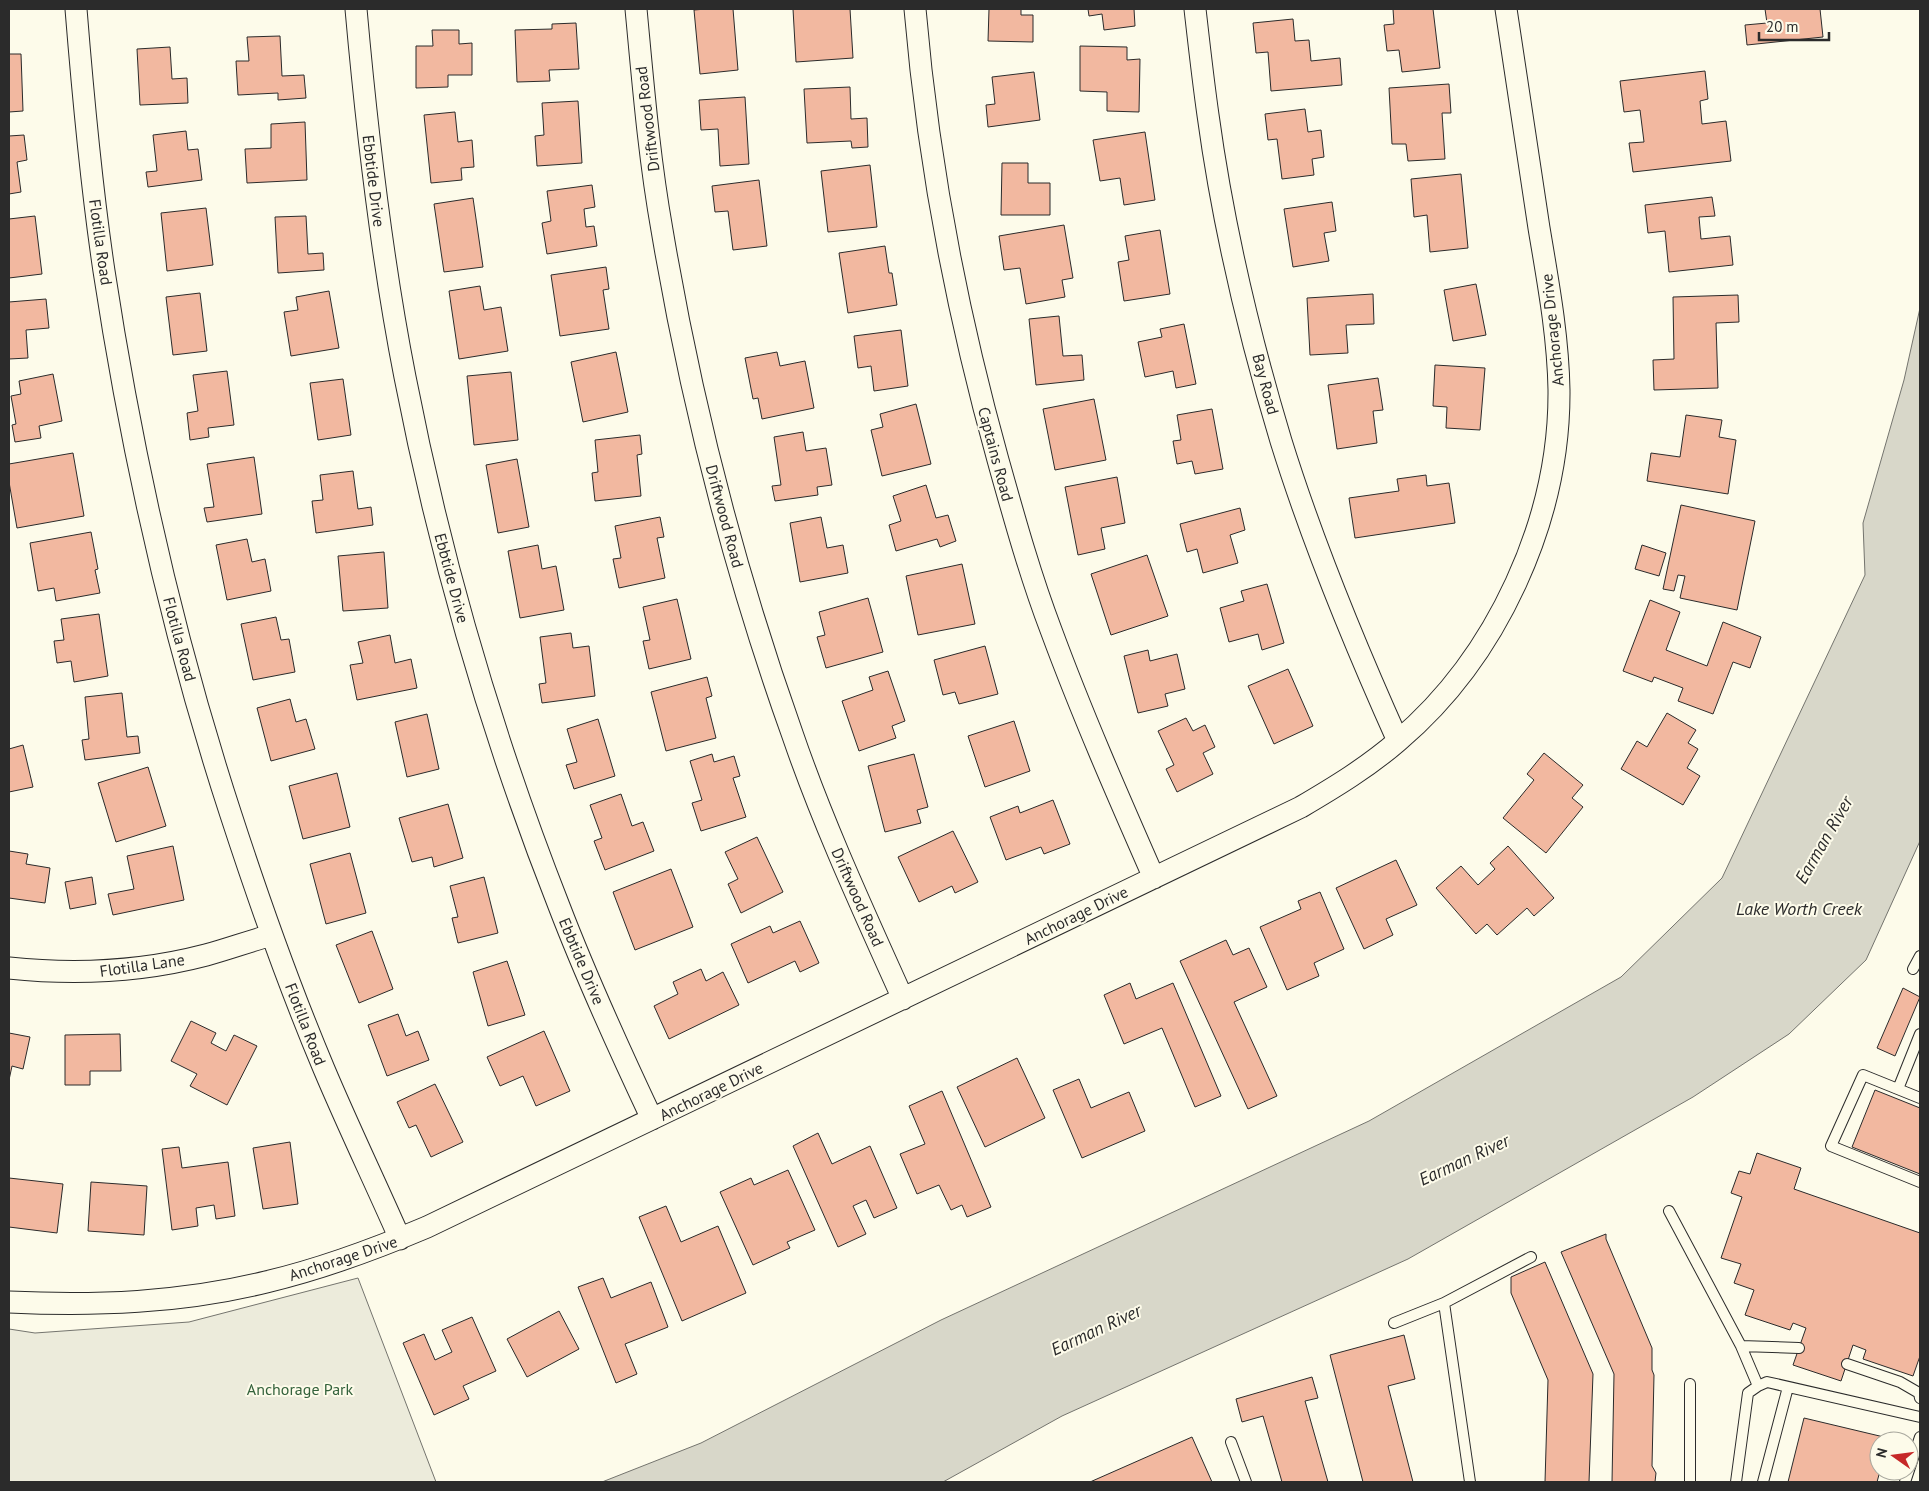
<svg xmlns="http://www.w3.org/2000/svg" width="1929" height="1491" font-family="'PT Sans',sans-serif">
<rect width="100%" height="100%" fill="#fdfbea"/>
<path fill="#ecebdb" stroke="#74746e" d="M 358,1278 L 436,1482 L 9,1482 L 9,1329 L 35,1333 L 189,1322 Z"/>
<path fill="#d8d7c9" stroke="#74746e" d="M 1920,308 L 1920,841 L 1866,960 L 1789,1034 L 1693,1097 L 1408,1259 L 1062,1416 L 943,1482 L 602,1482 L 701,1443 L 941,1320 L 1369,1121 L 1621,977 L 1722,878 L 1865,575 L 1863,523 L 1904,380 Z"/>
<path fill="#f2b8a0" stroke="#2b2b2b" d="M 706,9 L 733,9 L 738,70 L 700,74 L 694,10 Z
M 793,9 L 850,9 L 853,58 L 796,62 Z
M 980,9 L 1021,9 L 1021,15 L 1033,15 L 1033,42 L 988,41 L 989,9 Z
M 1088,9 L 1134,9 L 1135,26 L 1104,30 L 1102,14 L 1089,16 Z
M 1393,9 L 1433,9 L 1440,68 L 1402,72 L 1399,50 L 1387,51 L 1384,25 L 1394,24 Z
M 1765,9 L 1820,9 L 1823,37 L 1747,45 L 1745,25 L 1767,23 Z
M 1293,19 L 1295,41 L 1309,40 L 1311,61 L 1340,58 L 1342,85 L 1271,91 L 1268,52 L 1256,53 L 1253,23 Z
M 576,23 L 579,69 L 549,70 L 550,81 L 517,82 L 515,30 L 552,29 L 552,24 Z
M 432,30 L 459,30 L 459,44 L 472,43 L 472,75 L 448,75 L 448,87 L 416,88 L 416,46 L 433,46 Z
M 280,36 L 282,76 L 304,75 L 306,98 L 278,100 L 278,93 L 238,95 L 236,61 L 249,61 L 247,37 Z
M 1080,46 L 1127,47 L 1127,60 L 1140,59 L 1139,112 L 1107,111 L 1107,92 L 1080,91 Z
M 170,47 L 172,79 L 187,78 L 188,103 L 140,105 L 137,49 Z
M 9,54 L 21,54 L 23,111 L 9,112 Z
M 1705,71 L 1708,99 L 1700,101 L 1702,124 L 1726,121 L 1731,161 L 1633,172 L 1629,143 L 1644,142 L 1640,110 L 1624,112 L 1620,81 Z
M 1034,72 L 1040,120 L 988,127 L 986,105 L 995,104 L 992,77 Z
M 1449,84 L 1451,113 L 1442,113 L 1445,159 L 1408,161 L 1406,144 L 1392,144 L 1389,88 Z
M 850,87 L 851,119 L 867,118 L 868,147 L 852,148 L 851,141 L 807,143 L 804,89 Z
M 745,97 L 749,164 L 720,166 L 718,129 L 701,130 L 699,100 Z
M 578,101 L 582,163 L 537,166 L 535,136 L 544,135 L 542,103 Z
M 1305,109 L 1308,132 L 1321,130 L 1324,157 L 1312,159 L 1314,175 L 1282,179 L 1277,139 L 1268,140 L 1265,114 Z
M 455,112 L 458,142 L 472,140 L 474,167 L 461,168 L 462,180 L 431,183 L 424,115 Z
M 305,122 L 307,180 L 247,183 L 245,149 L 271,148 L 271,124 Z
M 186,131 L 188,150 L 198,149 L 202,180 L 148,187 L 146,172 L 157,171 L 153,135 Z
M 1145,132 L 1155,200 L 1124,205 L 1120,178 L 1100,181 L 1093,140 Z
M 24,135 L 27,160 L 17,162 L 21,192 L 9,194 L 9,136 Z
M 1002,163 L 1028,163 L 1028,183 L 1050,183 L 1050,215 L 1001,215 Z
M 870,165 L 877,227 L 828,232 L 821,171 Z
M 1461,174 L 1468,248 L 1430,252 L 1427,215 L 1414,217 L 1411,179 Z
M 759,180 L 767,246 L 733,250 L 728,211 L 715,212 L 712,186 Z
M 592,185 L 595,207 L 584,209 L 586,227 L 594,226 L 597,246 L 547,254 L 542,223 L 551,221 L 547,191 Z
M 1712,197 L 1715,216 L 1699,217 L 1701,239 L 1730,236 L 1733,265 L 1669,272 L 1665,231 L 1648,233 L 1645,205 Z
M 473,198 L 483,267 L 444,272 L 434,204 Z
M 1332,202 L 1336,231 L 1324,233 L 1329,261 L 1293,267 L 1284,209 Z
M 206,208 L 213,265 L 167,271 L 161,213 Z
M 35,216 L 42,274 L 9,278 L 9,219 Z
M 306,216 L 308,254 L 323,253 L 324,270 L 278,273 L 275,217 Z
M 1064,225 L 1073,278 L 1062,280 L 1065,297 L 1026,304 L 1020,268 L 1004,270 L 999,236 Z
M 1160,230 L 1170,294 L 1124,301 L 1118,262 L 1129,260 L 1125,236 Z
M 885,246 L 889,273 L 892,273 L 897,305 L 848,313 L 839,253 Z
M 606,267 L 609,289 L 603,290 L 609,329 L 560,336 L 551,275 Z
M 1476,284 L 1486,335 L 1453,341 L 1444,290 Z
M 480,286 L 484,310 L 501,307 L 508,351 L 459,359 L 449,291 Z
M 329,291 L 339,348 L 291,356 L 284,312 L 298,310 L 296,297 Z
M 200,293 L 207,351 L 173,355 L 166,297 Z
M 1373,294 L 1374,324 L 1346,325 L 1348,353 L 1310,355 L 1307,298 Z
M 1738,295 L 1739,322 L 1716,323 L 1718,388 L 1654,390 L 1653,360 L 1674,359 L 1673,297 Z
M 46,299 L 49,328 L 26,330 L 28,358 L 9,359 L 9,302 Z
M 1059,316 L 1063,356 L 1082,355 L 1084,380 L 1036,385 L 1029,319 Z
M 1184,324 L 1196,384 L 1176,388 L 1173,371 L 1145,377 L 1138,342 L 1162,337 L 1160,329 Z
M 901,330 L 908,386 L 874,391 L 871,366 L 858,368 L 854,336 Z
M 616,352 L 628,412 L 583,422 L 571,362 Z
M 777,352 L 780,366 L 805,361 L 814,408 L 762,419 L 758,398 L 753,399 L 745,358 Z
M 1435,365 L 1485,368 L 1480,430 L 1446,428 L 1447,407 L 1433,406 Z
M 227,371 L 234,425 L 208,428 L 209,437 L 190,440 L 187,413 L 198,411 L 193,375 Z
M 511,372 L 518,440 L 474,445 L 467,376 Z
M 53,374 L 62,421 L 39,426 L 41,438 L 15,442 L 12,425 L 16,424 L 11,396 L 21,394 L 19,381 Z
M 1378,378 L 1383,410 L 1373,411 L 1377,443 L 1337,449 L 1328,385 Z
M 343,379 L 351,435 L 318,440 L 310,383 Z
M 1094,399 L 1106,460 L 1055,470 L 1043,409 Z
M 916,404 L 931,464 L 882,476 L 871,430 L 883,427 L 880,414 Z
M 1212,409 L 1223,469 L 1195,474 L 1192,461 L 1177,464 L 1173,441 L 1181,440 L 1177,415 Z
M 1686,415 L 1722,420 L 1719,437 L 1736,440 L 1728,494 L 1647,481 L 1651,453 L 1680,457 Z
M 803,432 L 806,451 L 826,448 L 832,485 L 817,487 L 818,495 L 775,501 L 772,486 L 781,485 L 774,437 Z
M 640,435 L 642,454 L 637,455 L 641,496 L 595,501 L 592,473 L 598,472 L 595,440 Z
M 73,453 L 84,516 L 17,528 L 9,482 L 9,464 Z
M 254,457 L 262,514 L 207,522 L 204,508 L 214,507 L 207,464 Z
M 517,459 L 529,527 L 498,533 L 486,465 Z
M 353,471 L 358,509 L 371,507 L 373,525 L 316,533 L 312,501 L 323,500 L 320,475 Z
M 1426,475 L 1427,486 L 1449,483 L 1455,523 L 1355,538 L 1349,498 L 1399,491 L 1397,479 Z
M 1117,477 L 1125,523 L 1101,528 L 1105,549 L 1078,555 L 1065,487 Z
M 926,485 L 936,518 L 948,515 L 956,541 L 940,547 L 937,539 L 896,551 L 889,525 L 901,521 L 893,496 Z
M 1681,505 L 1755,521 L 1737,610 L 1680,598 L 1685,576 L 1678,575 L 1674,591 L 1663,589 Z
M 1240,508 L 1245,530 L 1230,535 L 1238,563 L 1203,573 L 1197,549 L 1187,552 L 1180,524 Z
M 660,517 L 664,537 L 657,538 L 665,578 L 619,588 L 613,559 L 621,558 L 615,526 Z
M 821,517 L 827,548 L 843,545 L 848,573 L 800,582 L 790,523 Z
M 91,532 L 98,569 L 95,570 L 100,593 L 56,601 L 54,588 L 38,591 L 30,543 Z
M 247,539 L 252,562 L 265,559 L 271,591 L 227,600 L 216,545 Z
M 538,545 L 542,569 L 556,566 L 564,610 L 520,618 L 508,551 Z
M 1642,545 L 1666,553 L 1659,576 L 1635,569 Z
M 384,552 L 388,608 L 343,611 L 338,556 Z
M 1147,555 L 1168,616 L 1111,635 L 1091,574 Z
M 962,564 L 975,624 L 918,635 L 906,576 Z
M 1267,584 L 1284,643 L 1262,650 L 1258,634 L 1229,642 L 1220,608 L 1244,601 L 1241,591 Z
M 868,598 L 883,652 L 826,668 L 817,637 L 825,635 L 819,612 Z
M 677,599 L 691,659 L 649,669 L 643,641 L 650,640 L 643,607 Z
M 1650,600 L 1680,612 L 1666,650 L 1707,666 L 1723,622 L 1761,637 L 1750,668 L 1733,662 L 1713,714 L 1678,701 L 1683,688 L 1654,677 L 1652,682 L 1623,671 Z
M 99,614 L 108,676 L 74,682 L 71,661 L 57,663 L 54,641 L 64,640 L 61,619 Z
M 276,617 L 281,640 L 289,639 L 295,672 L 253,680 L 241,624 Z
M 571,633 L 573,648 L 589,646 L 595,696 L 542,703 L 539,684 L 546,683 L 540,637 Z
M 390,635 L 395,663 L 411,659 L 417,688 L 357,700 L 350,665 L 363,663 L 358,642 Z
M 985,646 L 998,694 L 959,704 L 955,692 L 943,695 L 934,660 Z
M 1148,650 L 1150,661 L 1177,654 L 1185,689 L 1165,694 L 1168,706 L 1138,713 L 1124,656 Z
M 1288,669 L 1313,726 L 1274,744 L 1248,686 Z
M 888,671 L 905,721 L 892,726 L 896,738 L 859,751 L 842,701 L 873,690 L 869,677 Z
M 707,677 L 712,696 L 706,698 L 716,738 L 666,751 L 651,692 Z
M 122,693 L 127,737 L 138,736 L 140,753 L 85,760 L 82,740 L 89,739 L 85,697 Z
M 290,699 L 296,722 L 306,719 L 315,749 L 271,761 L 257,708 Z
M 1667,713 L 1696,730 L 1688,743 L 1698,749 L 1687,768 L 1700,776 L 1683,805 L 1621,769 L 1637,741 L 1647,747 Z
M 427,714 L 439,769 L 407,777 L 395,722 Z
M 1186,718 L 1193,731 L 1205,725 L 1215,747 L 1203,753 L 1213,774 L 1177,792 L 1166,769 L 1174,765 L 1158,731 Z
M 598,719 L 615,776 L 574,789 L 566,765 L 577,762 L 567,729 Z
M 1014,721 L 1030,771 L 985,787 L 968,736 Z
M 23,745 L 33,787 L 9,792 L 9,749 Z
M 1544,753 L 1583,785 L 1572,798 L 1583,807 L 1546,853 L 1503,818 L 1534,780 L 1527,774 Z
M 712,754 L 714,762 L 734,756 L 740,776 L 733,778 L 746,817 L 701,831 L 692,803 L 702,800 L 690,761 Z
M 914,754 L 928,807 L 917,810 L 921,823 L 885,832 L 868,766 Z
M 148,767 L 166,826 L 116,842 L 98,783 Z
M 337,773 L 350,827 L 303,839 L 289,786 Z
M 621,794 L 632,826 L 643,822 L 654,851 L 605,870 L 594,841 L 602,838 L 590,805 Z
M 1053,800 L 1070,844 L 1044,854 L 1041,847 L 1006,860 L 990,817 L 1018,806 L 1020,813 Z
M 448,804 L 463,858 L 434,867 L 432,857 L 412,862 L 399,818 Z
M 953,831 L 978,882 L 955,893 L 952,886 L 919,902 L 898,857 Z
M 757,837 L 783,892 L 741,913 L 728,884 L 738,879 L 725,852 Z
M 173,846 L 184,900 L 113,915 L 108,894 L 134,889 L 127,856 Z
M 1508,846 L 1554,898 L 1534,916 L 1527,908 L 1497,935 L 1487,924 L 1476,934 L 1436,888 L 1461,866 L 1478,885 L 1495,869 L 1490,863 Z
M 9,851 L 28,854 L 26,864 L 50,868 L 45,903 L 9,898 Z
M 350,853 L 366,913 L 326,924 L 310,864 Z
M 1396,860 L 1417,905 L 1386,919 L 1393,935 L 1364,949 L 1336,888 Z
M 671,869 L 693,927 L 635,950 L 613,892 Z
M 92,877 L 96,904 L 70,909 L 65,882 Z
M 484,877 L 498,933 L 458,943 L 452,918 L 458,917 L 450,886 Z
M 1320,892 L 1344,949 L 1314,963 L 1319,976 L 1287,990 L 1260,927 L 1301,909 L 1298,901 Z
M 800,921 L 819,963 L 800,972 L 795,961 L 748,983 L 731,944 L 770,926 L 773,933 Z
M 372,931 L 393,989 L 359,1003 L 336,945 Z
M 1226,940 L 1233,955 L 1249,948 L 1267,987 L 1234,1002 L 1277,1096 L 1248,1109 L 1180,961 Z
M 507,961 L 525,1015 L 488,1026 L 473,972 Z
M 701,969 L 706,981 L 723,972 L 739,1005 L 669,1039 L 654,1006 L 678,994 L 673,982 Z
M 1130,983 L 1136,999 L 1173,983 L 1221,1096 L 1195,1107 L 1162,1028 L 1124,1044 L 1104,995 Z
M 1903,988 L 1920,997 L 1895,1056 L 1877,1048 Z
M 398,1014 L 406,1036 L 418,1031 L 429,1060 L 387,1076 L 368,1025 Z
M 191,1021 L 216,1033 L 211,1043 L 226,1051 L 234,1035 L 257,1046 L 227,1105 L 190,1086 L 197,1074 L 171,1061 Z
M 544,1031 L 570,1091 L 536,1106 L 523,1076 L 500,1086 L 487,1057 Z
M 9,1033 L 30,1037 L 23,1069 L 12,1066 L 9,1080 Z
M 120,1034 L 121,1071 L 90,1071 L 90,1085 L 65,1085 L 65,1035 Z
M 1017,1058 L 1045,1118 L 985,1147 L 957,1087 Z
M 1079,1079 L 1091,1108 L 1129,1092 L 1145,1131 L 1082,1158 L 1053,1090 Z
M 435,1084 L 463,1142 L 431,1157 L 416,1125 L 409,1128 L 397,1102 Z
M 1875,1090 L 1920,1108 L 1920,1174 L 1852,1147 Z
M 942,1091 L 991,1207 L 967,1217 L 962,1205 L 951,1210 L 939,1185 L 917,1194 L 900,1154 L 925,1144 L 909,1106 Z
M 818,1133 L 832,1164 L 870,1146 L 897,1208 L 874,1218 L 866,1200 L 853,1206 L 866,1234 L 838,1247 L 793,1146 Z
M 290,1142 L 298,1204 L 263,1209 L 253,1148 Z
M 179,1147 L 182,1168 L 228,1162 L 235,1216 L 216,1219 L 214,1205 L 196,1208 L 198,1226 L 172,1230 L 162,1149 Z
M 1757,1153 L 1801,1168 L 1794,1189 L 1920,1233 L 1920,1356 L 1913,1376 L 1863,1359 L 1866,1350 L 1853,1345 L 1841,1381 L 1793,1365 L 1806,1328 L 1793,1323 L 1790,1330 L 1745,1315 L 1754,1290 L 1734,1283 L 1741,1264 L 1721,1258 L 1742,1197 L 1731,1193 L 1739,1171 L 1750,1174 Z
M 788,1170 L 815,1230 L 787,1242 L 790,1248 L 753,1265 L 720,1192 L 751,1178 L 754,1185 Z
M 9,1178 L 63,1184 L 57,1233 L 9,1227 Z
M 91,1182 L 147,1186 L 144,1235 L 88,1231 Z
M 666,1206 L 681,1242 L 718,1226 L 746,1293 L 682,1321 L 639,1217 Z
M 1606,1234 L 1606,1239 L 1652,1348 L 1652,1370 L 1654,1375 L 1652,1466 L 1656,1473 L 1655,1482 L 1612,1482 L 1614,1374 L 1561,1252 Z
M 1545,1262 L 1593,1374 L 1589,1482 L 1545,1482 L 1548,1380 L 1511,1293 L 1511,1277 Z
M 603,1278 L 611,1298 L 651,1282 L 668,1327 L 625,1344 L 637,1374 L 616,1383 L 578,1287 Z
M 559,1311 L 579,1349 L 527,1377 L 507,1339 Z
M 472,1317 L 496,1371 L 463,1386 L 469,1399 L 434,1415 L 403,1343 L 424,1334 L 435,1360 L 452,1352 L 442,1330 Z
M 1404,1335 L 1415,1379 L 1388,1386 L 1413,1482 L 1363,1482 L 1330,1355 Z
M 1312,1377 L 1318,1398 L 1305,1401 L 1328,1482 L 1282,1482 L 1263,1416 L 1242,1422 L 1236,1399 Z
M 1804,1418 L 1888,1438 L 1887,1441 L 1879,1441 L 1880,1471 L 1877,1482 L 1788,1482 Z
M 1192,1437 L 1212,1482 L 1090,1482 Z"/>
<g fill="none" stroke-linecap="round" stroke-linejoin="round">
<g stroke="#2b2b2b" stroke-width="12">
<path id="service" d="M 1913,969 L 1920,956
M 1898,1089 L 1920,1034
M 1920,1098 L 1863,1075 L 1831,1146 L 1920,1182
M 1669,1211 L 1741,1346 L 1799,1348
M 1394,1323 L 1444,1303
M 1741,1346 L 1758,1386
M 1847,1364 L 1900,1382 L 1919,1393 L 1920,1398
M 1690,1384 L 1690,1482
M 1231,1442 L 1246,1482
M 1470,1482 L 1444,1303 L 1531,1257
M 1736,1482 L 1748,1393 L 1758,1386 L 1767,1382 L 1920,1417
M 1763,1482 L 1788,1387
M 1905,1482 L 1920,1437"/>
</g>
<g stroke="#2b2b2b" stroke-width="23">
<path id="minor" d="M 76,9 C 83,96 91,184 104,271 C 132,455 173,638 231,815 C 259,901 289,986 324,1069 C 348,1126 375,1182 400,1239
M 356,9 C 367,132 381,255 405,377 C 440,557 492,736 559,906 C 587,979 619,1049 652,1119
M 636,9 C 643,83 649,157 662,230 C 691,402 734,571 793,736 C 824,826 864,912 903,999
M 915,9 C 928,162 957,313 998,460 C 1014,517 1030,575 1051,630 C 1082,714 1118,796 1154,878
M 1195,9 C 1199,44 1203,80 1208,115 C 1223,225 1249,335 1281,441 C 1313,544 1354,643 1398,741
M 9,968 C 75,975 141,972 206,955 C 228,949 250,941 272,935
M 9,1302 C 95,1306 181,1303 266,1282 C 321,1269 375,1249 427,1227 L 1301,807 C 1335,787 1368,767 1398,741 C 1497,657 1560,520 1559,390 C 1558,335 1548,282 1539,228 C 1528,155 1517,82 1506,9"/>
</g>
<use href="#service" stroke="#fdfbea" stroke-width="10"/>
<use href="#minor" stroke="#fdfbea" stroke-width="21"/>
</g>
<g text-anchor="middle" stroke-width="4" stroke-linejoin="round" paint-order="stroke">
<g font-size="16" fill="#2b2b2b" stroke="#fdfbea">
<text transform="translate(647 119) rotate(-97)" y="6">Driftwood Road</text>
<text transform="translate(374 181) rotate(83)" y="6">Ebbtide Drive</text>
<text transform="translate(101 242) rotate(82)" y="6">Flotilla Road</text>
<text transform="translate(1552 330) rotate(-96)" y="6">Anchorage Drive</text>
<text transform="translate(1266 384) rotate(75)" y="6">Bay Road</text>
<text transform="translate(996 454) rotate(75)" y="6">Captains Road</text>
<text transform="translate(725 516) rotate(75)" y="6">Driftwood Road</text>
<text transform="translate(452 578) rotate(75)" y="6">Ebbtide Drive</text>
<text transform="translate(180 639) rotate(75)" y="6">Flotilla Road</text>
<text transform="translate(858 897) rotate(66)" y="6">Driftwood Road</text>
<text transform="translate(1076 915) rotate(-26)" y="6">Anchorage Drive</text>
<text transform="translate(582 961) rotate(67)" y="6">Ebbtide Drive</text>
<text transform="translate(142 965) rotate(-8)" y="6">Flotilla Lane</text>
<text transform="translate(306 1024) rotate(69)" y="6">Flotilla Road</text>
<text transform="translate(711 1091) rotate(-26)" y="6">Anchorage Drive</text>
<text transform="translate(343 1258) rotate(-18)" y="6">Anchorage Drive</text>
</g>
<g font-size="16" fill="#34623c" stroke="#fdfbea">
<text x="300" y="1395">Anchorage Park</text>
</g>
<g font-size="18" font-style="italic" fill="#2b2b2b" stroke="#fdfbea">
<text transform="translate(1824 840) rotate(-60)" y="6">Earman River</text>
<text x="1799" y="915">Lake Worth Creek</text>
<text transform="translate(1464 1160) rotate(-25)" y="6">Earman River</text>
<text transform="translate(1096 1330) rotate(-25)" y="6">Earman River</text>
</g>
</g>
<rect width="1929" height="1491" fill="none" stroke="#2b2b2b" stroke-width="20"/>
<g transform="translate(1894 1456) rotate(284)"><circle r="24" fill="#fdfbea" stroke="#a9a89e"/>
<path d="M0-4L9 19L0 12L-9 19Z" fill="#c62828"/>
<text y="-8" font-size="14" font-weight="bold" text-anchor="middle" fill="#2b2b2b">N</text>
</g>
<path d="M1759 32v8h70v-8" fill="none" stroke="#2b2b2b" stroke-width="2.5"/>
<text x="1766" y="32" font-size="15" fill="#2b2b2b" stroke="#fdfbea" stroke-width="4" paint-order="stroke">20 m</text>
</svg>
